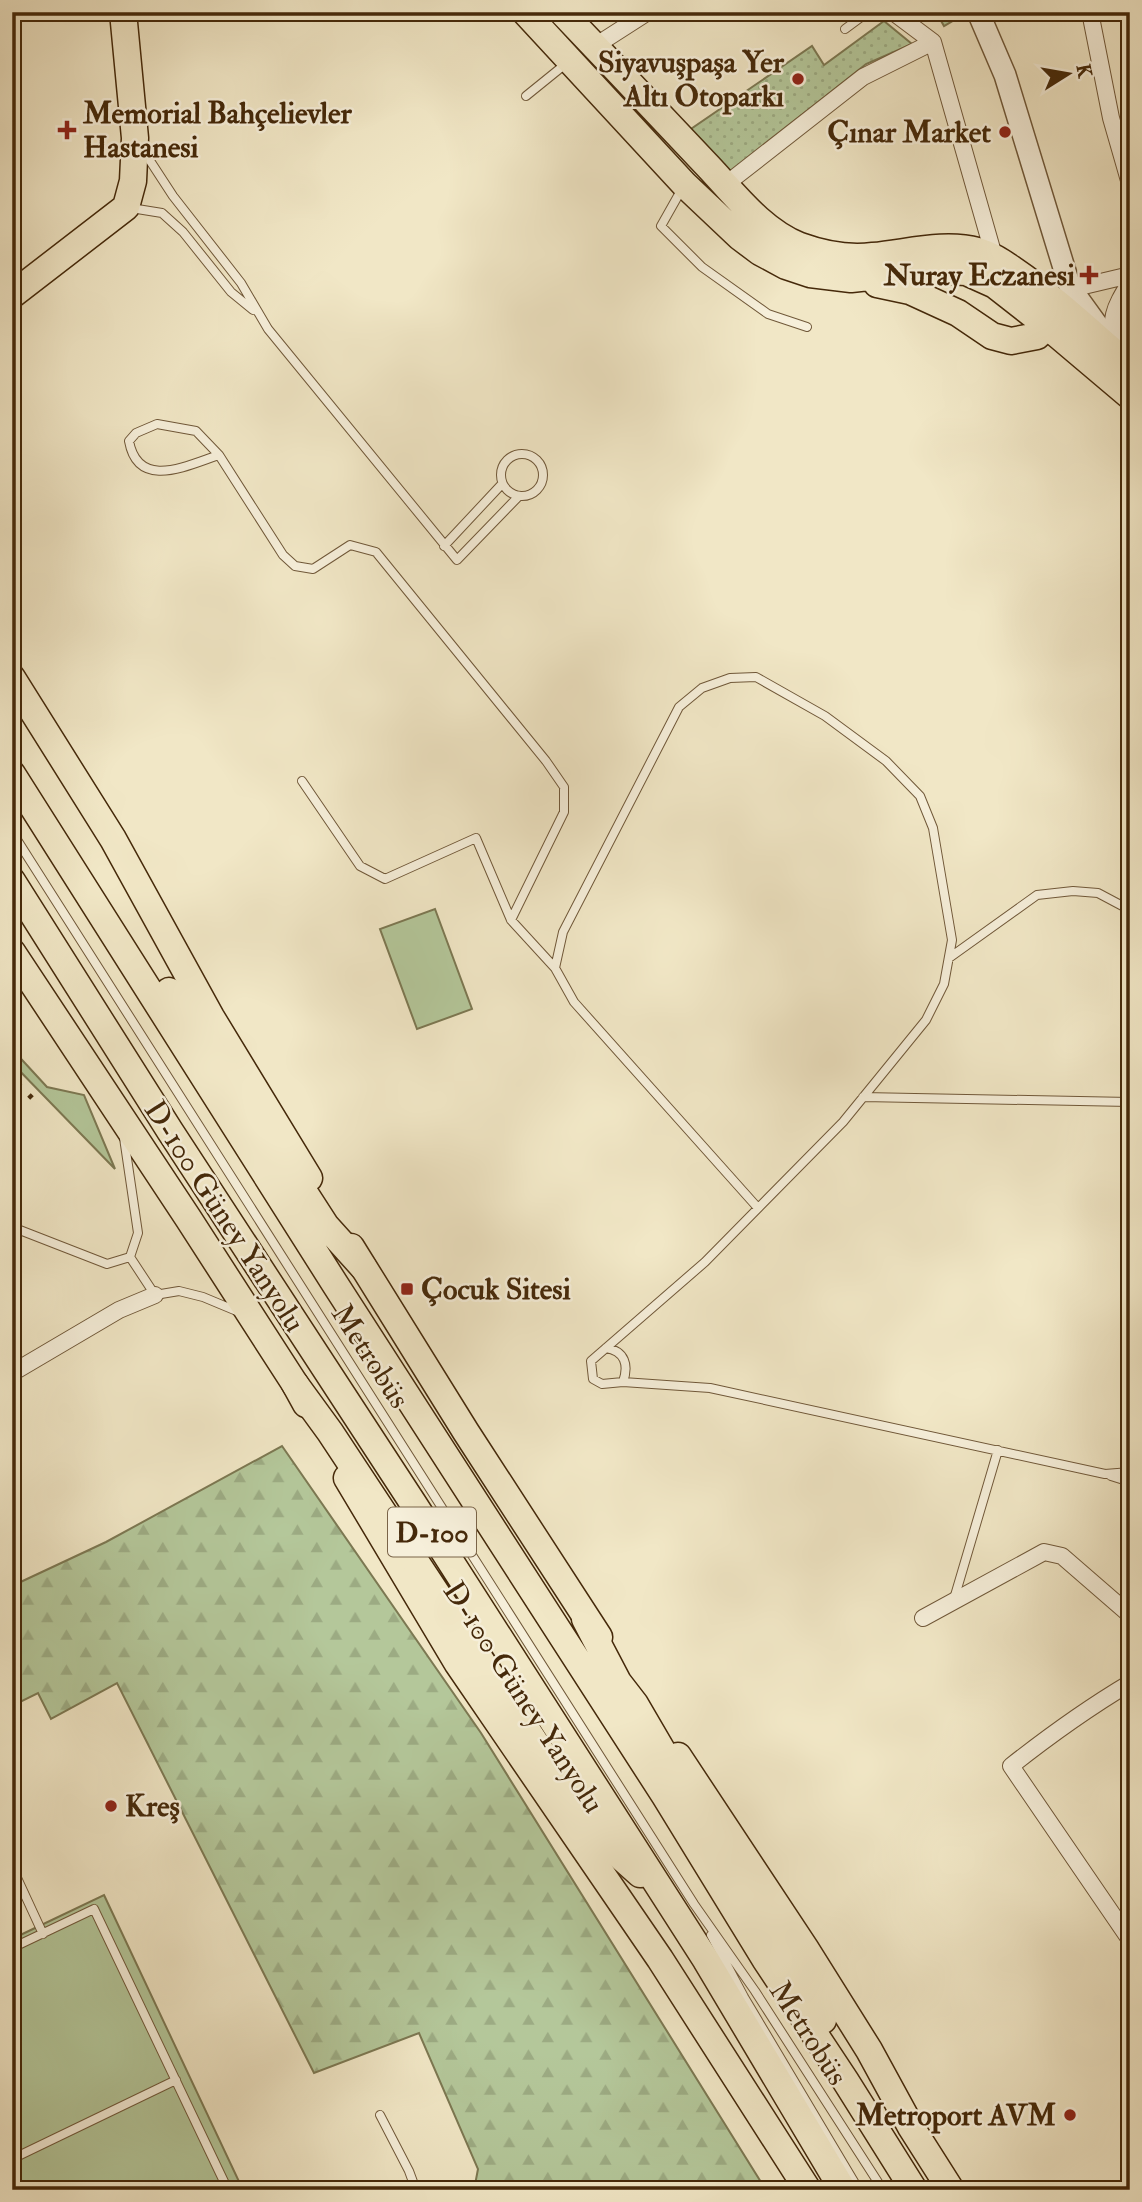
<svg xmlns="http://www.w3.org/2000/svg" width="1142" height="2202" font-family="'IM FELL Double Pica',serif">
<defs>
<pattern id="forest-firs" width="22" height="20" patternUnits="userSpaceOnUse" patternTransform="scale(1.75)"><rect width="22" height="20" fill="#b4c79a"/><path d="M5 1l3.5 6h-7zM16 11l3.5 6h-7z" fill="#9cab83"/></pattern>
<pattern id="park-dots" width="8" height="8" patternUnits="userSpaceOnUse" patternTransform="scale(1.75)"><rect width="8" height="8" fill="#b4c79a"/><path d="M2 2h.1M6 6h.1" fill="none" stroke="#9cab83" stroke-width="1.8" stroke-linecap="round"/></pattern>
</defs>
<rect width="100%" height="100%" fill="#f1e7c6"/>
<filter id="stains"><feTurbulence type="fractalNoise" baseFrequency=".00286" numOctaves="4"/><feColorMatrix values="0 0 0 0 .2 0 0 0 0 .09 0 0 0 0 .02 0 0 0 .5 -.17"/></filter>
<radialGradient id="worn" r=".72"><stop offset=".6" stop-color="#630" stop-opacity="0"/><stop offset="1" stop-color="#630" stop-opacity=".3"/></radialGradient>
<path fill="#b4c79a" stroke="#7c7852" stroke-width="2" d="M 936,12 L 959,12 L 961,16 L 944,26 Z
M 435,909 L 472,1009 L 417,1029 L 380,929 Z
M 12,1049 L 47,1087 L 84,1095 L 115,1169 L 12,1063 Z
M 104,1895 L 243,2190 L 12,2190 L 12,1939 Z"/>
<path fill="url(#forest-firs)" stroke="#7c7852" stroke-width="2" d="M 282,1446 L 481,1733 L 766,2190 L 474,2190 L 478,2169 L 419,2033 L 314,2073 L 117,1683 L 51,1719 L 38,1693 L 12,1706 L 12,1586 L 106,1542 Z"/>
<path fill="url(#park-dots)" stroke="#7c7852" stroke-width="2" d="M 884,21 L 912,44 L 866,64 L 724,177 L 688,131 L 812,46 L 824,65 Z"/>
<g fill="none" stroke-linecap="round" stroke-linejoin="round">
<g stroke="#705839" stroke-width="10">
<path id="service" d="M 845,29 L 868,12
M 526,96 L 568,62
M 143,150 L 173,196 L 241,283 L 268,329 L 457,560 L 519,496
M 683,187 L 661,226 L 702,267 L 768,314 L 807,327
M 131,208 L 162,213 L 183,232 L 231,292 L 253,310
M501 475a21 21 0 1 1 42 0a21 21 0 1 1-42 0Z
M 219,455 C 188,465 138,491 129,441 L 136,433 L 157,424 L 196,431 L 219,455 L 283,555 L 295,566 L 313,569 L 350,545 L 376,552 L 546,761 L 564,787 L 564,812 L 511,920
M 444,546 L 502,484
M 302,781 L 360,866 L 385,879 L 476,838 L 511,920 L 555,968
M 12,832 L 694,1904 L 755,1991 L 883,2190
M 949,958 L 1037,895 L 1073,891 L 1098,893 L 1130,910
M 863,1097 L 1130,1102
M 124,1138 L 138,1233 L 130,1257
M 758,1208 L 574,1002 L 555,968 L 563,932 L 679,707 L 702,688 L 730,678 L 756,677 L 825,716 L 886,761 L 920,796 L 933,828 L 952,940 L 944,984 L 926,1020 L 843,1122 L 705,1262 L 591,1361 L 593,1379 L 602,1384 L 623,1382 L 710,1388 L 1105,1474 L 1130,1472
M 12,1227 L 107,1264 L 130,1257
M 130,1257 L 155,1295 L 179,1291 L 203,1297 L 239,1312
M 606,1348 C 625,1351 629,1365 623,1382
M 1111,1476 L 1130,1482
M 954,1599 L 998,1450
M 12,1867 L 43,1934
M 711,1935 L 744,1997 L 859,2190
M 12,1948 L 94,1909 L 228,2190
M 380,2115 L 409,2171 L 416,2190
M 12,2159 L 176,2080"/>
</g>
<g stroke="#705839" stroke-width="18">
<path id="minor" d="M 893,12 L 933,42
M 1090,12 L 1111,118 L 1130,184
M 595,46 L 648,12
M 725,185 L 863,77 L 933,42 L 994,256
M 1071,289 L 1130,275
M 1118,348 C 1107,319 1115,307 1130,282
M 12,1373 L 119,1310 L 155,1295
M 923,1618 L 1044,1552 L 1062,1556 L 1130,1615
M 1130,1683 C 1088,1708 1049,1736 1011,1766 L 1130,1940"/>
</g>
<g stroke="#705839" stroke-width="24">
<path id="tertiary" d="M 978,12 L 1005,75 L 1068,281 L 1071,289 L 1105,336"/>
</g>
<g stroke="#45290a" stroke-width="29">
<path id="primary" d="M 525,12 L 685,185 L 740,237 L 760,252 L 786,266 L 810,274 L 851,279 L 932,270 L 966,272 L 995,285 L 1046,325 L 1130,396
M 562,12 C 610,62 657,112 705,163 C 733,192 760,230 800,246 C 822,254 849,259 873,256 C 907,253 944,242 978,251 C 992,255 1003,263 1015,271 C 1056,299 1092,334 1130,366
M 877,284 L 910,291 L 958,313 L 992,336 L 1011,341 L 1037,336 L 1046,325 L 1050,311
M 12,295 L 126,207 L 133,181 L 135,138 L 123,12
M 12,678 L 113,839 L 211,1017 L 309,1178
M 12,952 L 188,1218 L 295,1384 L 306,1404
M 351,1247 L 466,1432 L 599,1637
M 347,1478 L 458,1664 L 660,1959 L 808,2190
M 678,1756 L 805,1948 L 869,2050 L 911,2127 L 951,2190"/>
</g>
<g stroke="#45290a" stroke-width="29">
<path id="trunk" d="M 12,774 L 335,1284 L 665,1796 L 765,1959 L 845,2080 L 914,2190
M 12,881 L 170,1131 L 413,1503 L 706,1960 L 843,2190
M 169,991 L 222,1065 L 326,1226 L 363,1267
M 295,1384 L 330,1432 L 585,1818 L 603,1841 L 640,1874
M 585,1619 L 618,1682 L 635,1704 L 705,1824 L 795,1968 L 823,2020"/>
</g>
<use href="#service" stroke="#f6efda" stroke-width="8"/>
<use href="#minor" stroke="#f6efda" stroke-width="16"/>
<use href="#tertiary" stroke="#f6efda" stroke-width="21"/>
<use href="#primary" stroke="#f1e7c6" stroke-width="26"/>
<use href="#trunk" stroke="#f1e7c6" stroke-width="26"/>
<path stroke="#45290a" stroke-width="5" stroke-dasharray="12 12" stroke-linecap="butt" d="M 12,1078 L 32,1098
M 12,1093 L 24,1106"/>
</g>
<g fill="#8f2418" stroke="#f6efda" stroke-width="2.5">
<circle cx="798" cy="79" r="7"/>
<path d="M63.5 119.5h7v7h7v7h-7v7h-7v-7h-7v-7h7z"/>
<circle cx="1005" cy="132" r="7"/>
<path d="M1085.5 264.5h7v7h7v7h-7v7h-7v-7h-7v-7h7z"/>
<rect x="400" y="1282" width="14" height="14" rx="3.5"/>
<circle cx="111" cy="1806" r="7"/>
<circle cx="1070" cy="2115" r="7"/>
</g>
<g text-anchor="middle" stroke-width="5" stroke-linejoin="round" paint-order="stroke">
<rect fill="#f6efda" stroke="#7a6448" stroke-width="2" x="388" y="1507.5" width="88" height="49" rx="5"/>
<g font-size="28" font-weight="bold" fill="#45290a">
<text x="432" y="1542">D-100</text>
</g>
<g font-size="30" font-weight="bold" fill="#45290a" stroke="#f6efda" text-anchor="end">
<text x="784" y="72">Siyavuşpaşa Yer<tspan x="784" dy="34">Altı Otoparkı</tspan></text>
<text x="83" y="123" text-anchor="start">Memorial Bahçelievler<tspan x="83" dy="34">Hastanesi</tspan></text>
<text x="991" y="142">Çınar Market</text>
<text x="1075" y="285">Nuray Eczanesi</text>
<text x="421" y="1299" text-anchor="start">Çocuk Sitesi</text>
<text x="125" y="1816" text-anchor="start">Kreş</text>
<text x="1056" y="2125">Metroport AVM</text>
</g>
<g font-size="30" fill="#45290a" stroke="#f6efda">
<text transform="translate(225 1216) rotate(57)" y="10">D-100 Güney Yanyolu</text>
<text transform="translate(371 1356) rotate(57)" y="10">Metrobüs</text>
<text transform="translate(524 1697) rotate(57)" y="10">D-100 Güney Yanyolu</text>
<text transform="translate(809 2033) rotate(57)" y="10">Metrobüs</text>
</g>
</g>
<rect width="1142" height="2202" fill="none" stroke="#f1e7c6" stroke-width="42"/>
<rect x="14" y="14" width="1114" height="2174" fill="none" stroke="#45290a" stroke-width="3.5"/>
<rect x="21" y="21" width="1100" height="2160" fill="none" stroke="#45290a" stroke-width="2"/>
<g transform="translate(1068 74) rotate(79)" stroke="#f6efda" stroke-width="5" paint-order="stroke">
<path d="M0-5L12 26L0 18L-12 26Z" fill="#45290a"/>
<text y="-10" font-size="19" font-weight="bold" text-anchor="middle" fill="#45290a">K</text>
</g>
<rect width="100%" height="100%" filter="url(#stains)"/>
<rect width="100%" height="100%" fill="url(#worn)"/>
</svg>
